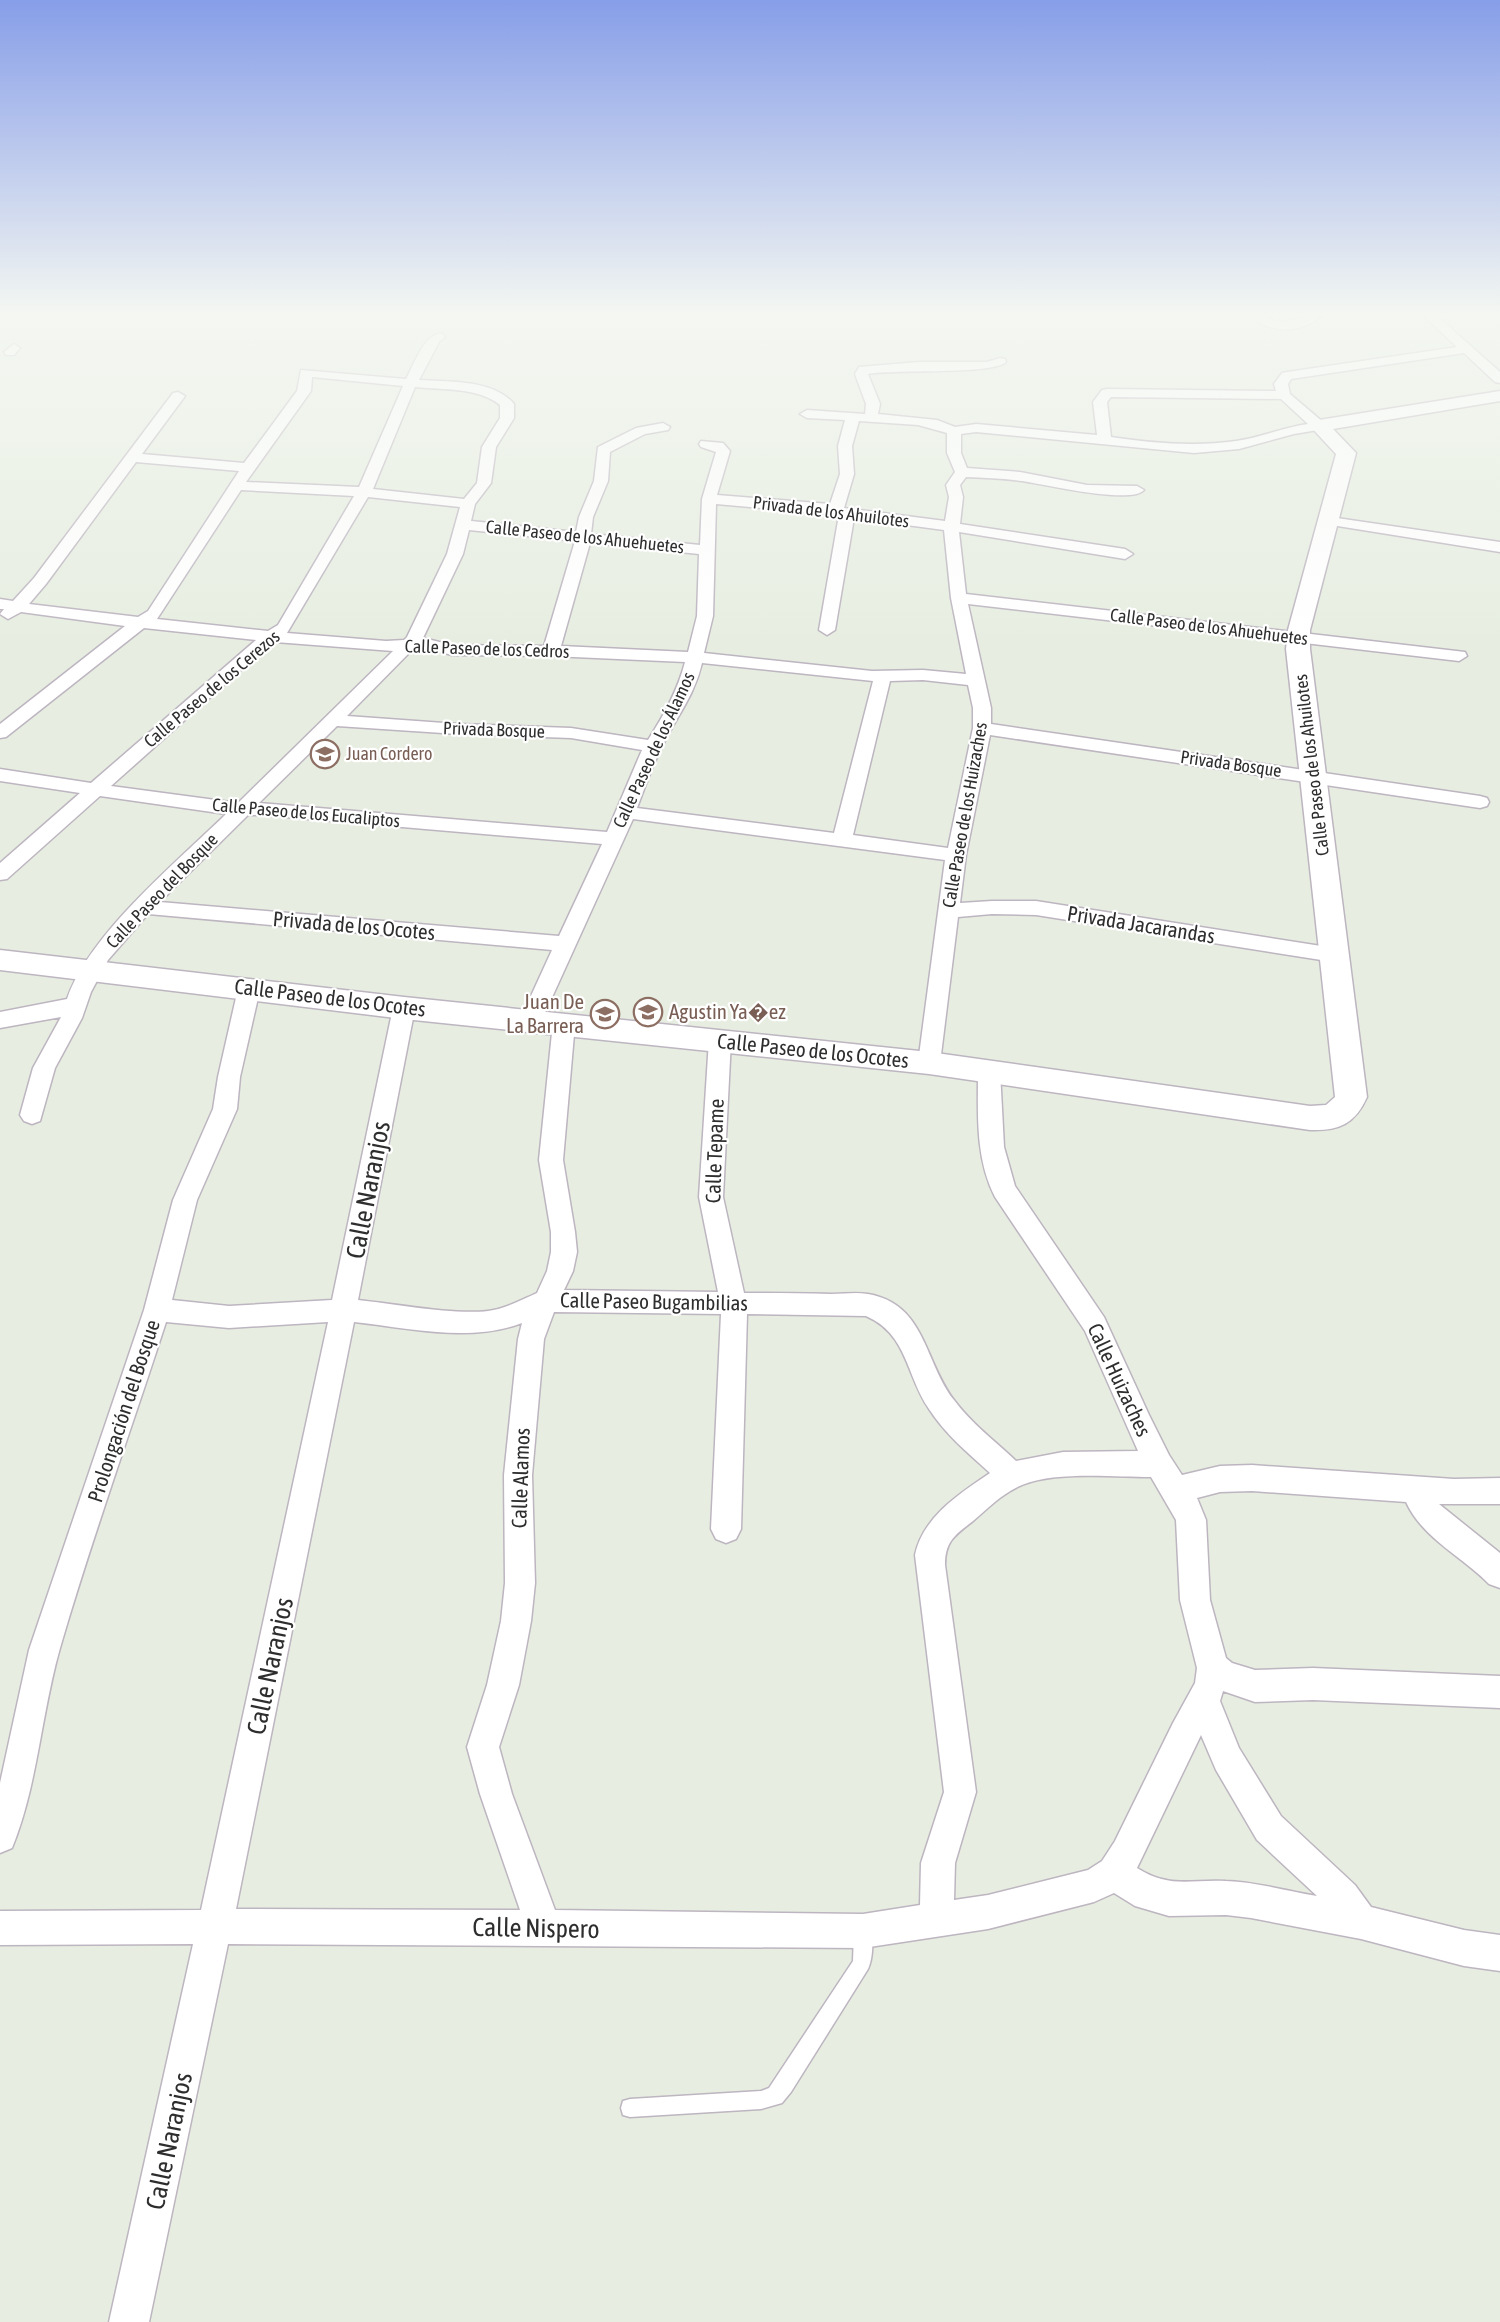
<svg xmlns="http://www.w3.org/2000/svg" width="1500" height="2322" font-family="'Asap Condensed',sans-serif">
<rect width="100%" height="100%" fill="#e7eee1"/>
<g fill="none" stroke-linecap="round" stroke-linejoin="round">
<g stroke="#bdb5c0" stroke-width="3">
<path id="lane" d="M 863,1923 L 869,1926 C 874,1937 873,1958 868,1969 L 791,2092 L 782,2103 L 761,2109 L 630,2117 L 623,2115 L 621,2108 L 623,2101 L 630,2099 L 761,2091 L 769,2088 L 853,1961 L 854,1932 L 857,1926 Z"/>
</g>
<g stroke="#bdb5c0" stroke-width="3">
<path id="street" d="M 1250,316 L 1265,316 L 1275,322 L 1283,322 L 1305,316 L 1321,316 C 1302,334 1268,333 1250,316 Z
M 1424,316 L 1437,316 L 1500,372 L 1500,383 L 1495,382 L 1464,353 L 1291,379 L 1288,384 L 1290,394 L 1324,423 L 1326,426 L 1324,429 L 1294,434 L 1239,449 L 1194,453 L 976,432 L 961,434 L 961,453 L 967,468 L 1020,472 L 1087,485 L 1137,486 L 1144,490 C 1131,505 1043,484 1022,481 C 1003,478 984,478 966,477 L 960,485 L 963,497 L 960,524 L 1125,549 L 1133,554 L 1125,559 L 959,532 L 966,594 L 1465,652 L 1467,656 L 1459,661 L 968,604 L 991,708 L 991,724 L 1480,796 L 1487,798 L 1489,802 L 1487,806 L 1480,808 L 990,735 L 966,855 L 960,903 L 992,901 L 1036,901 L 1334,948 L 1341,950 L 1345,955 L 1341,960 L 1334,962 L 1036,915 L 992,914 L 958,917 L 940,1063 L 937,1069 L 929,1071 L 921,1069 L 918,1063 L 945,860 L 633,819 L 539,1026 L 531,1028 L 523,1026 L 520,1020 L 552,950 L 148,914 L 108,960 L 91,992 L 82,1018 L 55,1068 L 40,1121 L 32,1124 L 24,1121 L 20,1115 L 33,1068 L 61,1017 L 0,1028 L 0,1012 L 67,999 C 90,933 176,863 226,814 L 100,796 L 7,879 L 0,880 L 0,863 L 80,793 L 0,781 L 0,769 L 91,783 L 256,640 L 144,628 L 6,737 L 0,738 L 0,724 L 125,626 L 21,612 L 8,619 L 0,614 L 4,609 L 0,609 L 0,599 L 13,601 L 34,578 L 173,393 L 178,392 L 185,396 L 142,454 L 244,463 L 297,391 L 301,370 L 406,379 C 414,365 425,331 443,334 L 445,337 L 439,342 L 419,380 C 448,382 493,379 514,404 L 514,418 L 496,447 L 491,483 L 475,504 L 471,521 L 576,532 L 579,517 L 594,481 L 598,447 L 636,428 L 663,423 L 670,427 L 668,430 L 645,434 L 610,452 L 608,481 L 593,517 L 591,534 L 700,545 L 702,499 L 716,452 L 701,447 L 699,444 L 701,441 L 723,443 L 730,451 L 717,495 L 830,504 L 840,474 L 838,446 L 845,420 L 807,418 L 800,414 L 807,410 L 865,414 L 866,404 L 855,374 L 859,367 L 919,362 L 987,362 L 1000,358 L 1005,359 L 1006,362 C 993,375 894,369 868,374 L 880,404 L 878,414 L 937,420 L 955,427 L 976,424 L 1097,435 L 1093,402 L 1102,390 L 1107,389 L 1276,391 L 1274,384 L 1282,373 L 1287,372 L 1457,347 ZM 312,377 L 403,386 L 359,487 L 246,482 L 311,391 ZM 415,387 C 443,390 478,387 500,405 L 500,418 L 482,447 L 477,483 L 464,499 L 373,489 ZM 1111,397 L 1281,399 L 1308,424 C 1284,427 1260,438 1236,441 C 1194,447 1152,443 1111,437 L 1107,402 ZM 859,421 L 918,425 L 947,433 L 947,453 L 955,472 L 946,485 L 949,497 L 945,521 L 844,508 L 854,474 L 852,446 ZM 136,462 L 239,471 L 148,611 L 138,617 L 29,604 L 46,584 ZM 241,490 L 354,496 L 278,625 L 268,631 L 157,619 ZM 368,497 L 460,507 L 447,554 L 407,637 L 404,640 L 386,641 L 287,633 ZM 716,504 L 839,515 L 819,630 L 827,635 L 835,630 L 854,518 L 944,530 L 951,598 L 966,674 L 923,670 L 872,671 L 704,653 L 713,616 ZM 469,530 L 575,541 L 544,646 L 452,645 L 423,638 L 463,554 ZM 590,543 L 699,554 L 697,616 L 688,652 L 561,646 ZM 275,642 L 393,651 L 238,803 L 111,786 L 260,653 ZM 426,648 L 452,655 L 551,656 L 685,662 C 678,690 664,715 648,740 L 571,728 L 458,724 L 347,716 L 413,649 ZM 702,663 L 873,681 L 834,833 L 637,808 C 645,787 652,766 662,747 C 676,717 694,697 702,663 ZM 923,680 L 968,685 L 973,708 L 973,728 L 948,848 L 853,835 L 890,681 ZM 337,726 L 458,734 L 571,738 L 642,750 L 607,832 L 259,803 ZM 248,815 L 262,815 L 602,844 L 559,936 L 160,902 Z
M 14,344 L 20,348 L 14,355 L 6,355 L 4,352 Z
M 1330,517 L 1500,542 L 1500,552 L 1325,524 L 1323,521 L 1325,518 Z
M 249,981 L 257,984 L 260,989 L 240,1077 L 237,1109 L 197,1200 L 172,1300 L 229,1306 L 332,1300 L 393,1008 L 396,1003 L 404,1000 L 412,1003 L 415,1008 L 358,1300 C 396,1304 452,1315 488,1311 C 505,1309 521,1300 537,1293 L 547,1271 L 551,1252 L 551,1232 L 539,1160 L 553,1023 L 556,1017 L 564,1015 L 572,1017 L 575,1023 L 563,1160 L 575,1232 L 577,1252 L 573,1271 L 564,1290 L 718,1292 L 699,1197 L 709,1040 L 712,1034 L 720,1032 L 728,1034 L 731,1040 L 723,1197 L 744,1293 C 773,1293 802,1293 831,1294 C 843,1294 856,1292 868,1294 C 926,1304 924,1362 954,1400 C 971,1423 995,1441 1016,1461 L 1063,1452 L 1138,1451 L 1085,1331 L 995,1197 C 975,1158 978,1114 978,1071 L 981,1065 L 989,1063 L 997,1065 L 1000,1071 L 1004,1147 L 1015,1186 L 1104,1317 L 1149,1415 L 1169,1455 L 1182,1475 L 1220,1466 L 1252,1465 L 1454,1479 L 1500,1478 L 1500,1504 L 1439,1504 L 1500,1553 L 1500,1588 L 1489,1584 C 1462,1556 1423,1539 1406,1502 L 1252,1491 L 1220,1492 L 1197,1498 L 1206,1520 L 1210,1600 L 1226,1658 L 1232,1663 L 1255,1670 L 1313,1668 L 1500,1676 L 1500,1708 L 1313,1700 L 1255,1702 L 1223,1691 L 1220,1701 L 1239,1748 L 1281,1816 L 1355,1885 L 1371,1907 L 1464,1930 L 1500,1935 L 1500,1971 L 1464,1966 L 1361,1939 L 1251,1918 L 1226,1915 L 1169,1916 L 1135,1906 L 1114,1893 L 1094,1902 L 988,1929 L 863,1948 L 228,1944 L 149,2322 L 109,2322 L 193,1944 L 0,1945 L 0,1911 L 201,1910 L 328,1322 L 229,1328 L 166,1322 C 131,1430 92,1538 60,1648 C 41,1714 38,1784 12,1848 L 0,1853 L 0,1783 L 29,1650 L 144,1310 L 173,1200 L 213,1109 L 218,1077 L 238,989 L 241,984 ZM 554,1312 L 721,1314 L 711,1529 L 716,1539 L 726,1543 L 736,1539 L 741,1529 L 747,1314 L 866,1316 C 908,1334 906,1376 929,1409 C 945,1434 968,1453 990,1473 C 959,1494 923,1517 915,1555 L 944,1792 L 921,1863 L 920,1905 L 863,1914 L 555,1910 L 512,1794 L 499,1747 L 519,1685 L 531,1621 L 535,1583 L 532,1475 L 544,1339 ZM 354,1322 C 409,1328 470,1343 522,1323 L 518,1339 L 504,1475 L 505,1583 L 501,1621 L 487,1685 L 467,1747 L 480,1794 L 520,1910 L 236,1909 ZM 1151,1477 L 1176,1520 L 1180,1600 L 1197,1668 L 1195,1683 L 1173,1723 L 1115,1841 L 1102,1861 L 1088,1870 L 988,1895 L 954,1900 L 955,1863 L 976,1792 L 945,1565 C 945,1541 955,1535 973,1521 C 988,1508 1004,1492 1022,1485 C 1054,1471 1115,1477 1151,1477 ZM 1201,1735 L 1216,1770 L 1257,1840 L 1317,1896 C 1287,1891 1257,1882 1226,1881 C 1190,1879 1170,1889 1137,1868 Z"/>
</g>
<g stroke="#bdb5c0" stroke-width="3">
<path id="secondary" d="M 1500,391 L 1500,401 L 1333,429 L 1356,453 L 1310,630 L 1310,649 L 1367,1097 C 1355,1124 1339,1131 1310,1130 L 929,1074 L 404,1019 L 0,970 L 0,950 L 404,997 L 929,1052 L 1310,1106 L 1326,1105 L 1335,1097 L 1286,649 L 1288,630 L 1336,454 L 1310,426 L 1312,422 L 1319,420 Z"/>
</g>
<use href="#lane" fill="#fff" fill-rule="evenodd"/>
<use href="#street" fill="#fff" fill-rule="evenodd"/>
<use href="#secondary" fill="#fff" fill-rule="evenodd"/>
</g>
<linearGradient id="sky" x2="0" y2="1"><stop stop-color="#879ee8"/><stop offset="0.49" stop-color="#f4f7f2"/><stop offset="1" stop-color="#f4f7f2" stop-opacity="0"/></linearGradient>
<rect width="1500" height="641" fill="url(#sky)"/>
<defs>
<g id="school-ring" transform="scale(1.5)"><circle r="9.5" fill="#fff" stroke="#8d6e63" stroke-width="1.5"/><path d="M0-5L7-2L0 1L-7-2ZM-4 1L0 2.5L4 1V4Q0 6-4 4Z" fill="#8d6e63"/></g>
</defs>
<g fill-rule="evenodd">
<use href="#school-ring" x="325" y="754"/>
<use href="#school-ring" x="648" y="1012"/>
<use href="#school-ring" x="605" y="1014"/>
</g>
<g text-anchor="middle" stroke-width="4.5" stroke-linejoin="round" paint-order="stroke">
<g font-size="18" fill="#2e2e2e" stroke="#fff">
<text transform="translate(831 512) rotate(7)" y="6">Privada de los Ahuilotes</text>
<text transform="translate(585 537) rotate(6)" y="6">Calle Paseo de los Ahuehuetes</text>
<text transform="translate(1209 627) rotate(7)" y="6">Calle Paseo de los Ahuehuetes</text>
<text transform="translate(487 649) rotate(2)" y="6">Calle Paseo de los Cedros</text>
<text transform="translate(212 689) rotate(-40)" y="6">Calle Paseo de los Cerezos</text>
<text transform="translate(494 730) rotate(2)" y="6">Privada Bosque</text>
<text transform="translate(654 750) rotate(-65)" y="6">Calle Paseo de los Álamos</text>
<text transform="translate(1231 764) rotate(8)" y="6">Privada Bosque</text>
<text transform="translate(1312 765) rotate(-97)" y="6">Calle Paseo de los Ahuilotes</text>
<text transform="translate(306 813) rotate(5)" y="6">Calle Paseo de los Eucaliptos</text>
<text transform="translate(965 815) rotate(-80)" y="6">Calle Paseo de los Huizaches</text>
<text transform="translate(162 891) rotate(-46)" y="6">Calle Paseo del Bosque</text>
</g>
<g font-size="18" fill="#785e54" stroke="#fff" text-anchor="start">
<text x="346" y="760">Juan Cordero</text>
</g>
<g font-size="21" fill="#2e2e2e" stroke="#fff">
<text transform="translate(1141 925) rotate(9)" y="7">Privada Jacarandas</text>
<text transform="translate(354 926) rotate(5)" y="7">Privada de los Ocotes</text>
<text transform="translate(330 998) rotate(7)" y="7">Calle Paseo de los Ocotes</text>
<text transform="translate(813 1051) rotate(6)" y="7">Calle Paseo de los Ocotes</text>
<text transform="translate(715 1151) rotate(-88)" y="7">Calle Tepame</text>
<text transform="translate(654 1302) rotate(1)" y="7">Calle Paseo Bugambilias</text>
<text transform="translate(1119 1380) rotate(65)" y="7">Calle Huizaches</text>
<text transform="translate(124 1411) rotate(-72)" y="7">Prolongación del Bosque</text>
<text transform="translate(521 1478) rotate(-88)" y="7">Calle Alamos</text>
</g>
<g font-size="21" fill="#785e54" stroke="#fff" text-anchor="end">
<text x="584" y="1009">Juan De<tspan x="584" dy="24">La Barrera</tspan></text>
<text x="669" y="1019" text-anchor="start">Agustin Ya�ez</text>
</g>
<g font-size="26" fill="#2e2e2e" stroke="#fff">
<text transform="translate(368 1190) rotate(-79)" y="9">Calle Naranjos</text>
<text transform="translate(270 1666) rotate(-78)" y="9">Calle Naranjos</text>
<text transform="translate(536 1928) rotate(1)" y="9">Calle Nispero</text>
<text transform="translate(169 2141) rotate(-78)" y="9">Calle Naranjos</text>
</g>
</g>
</svg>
